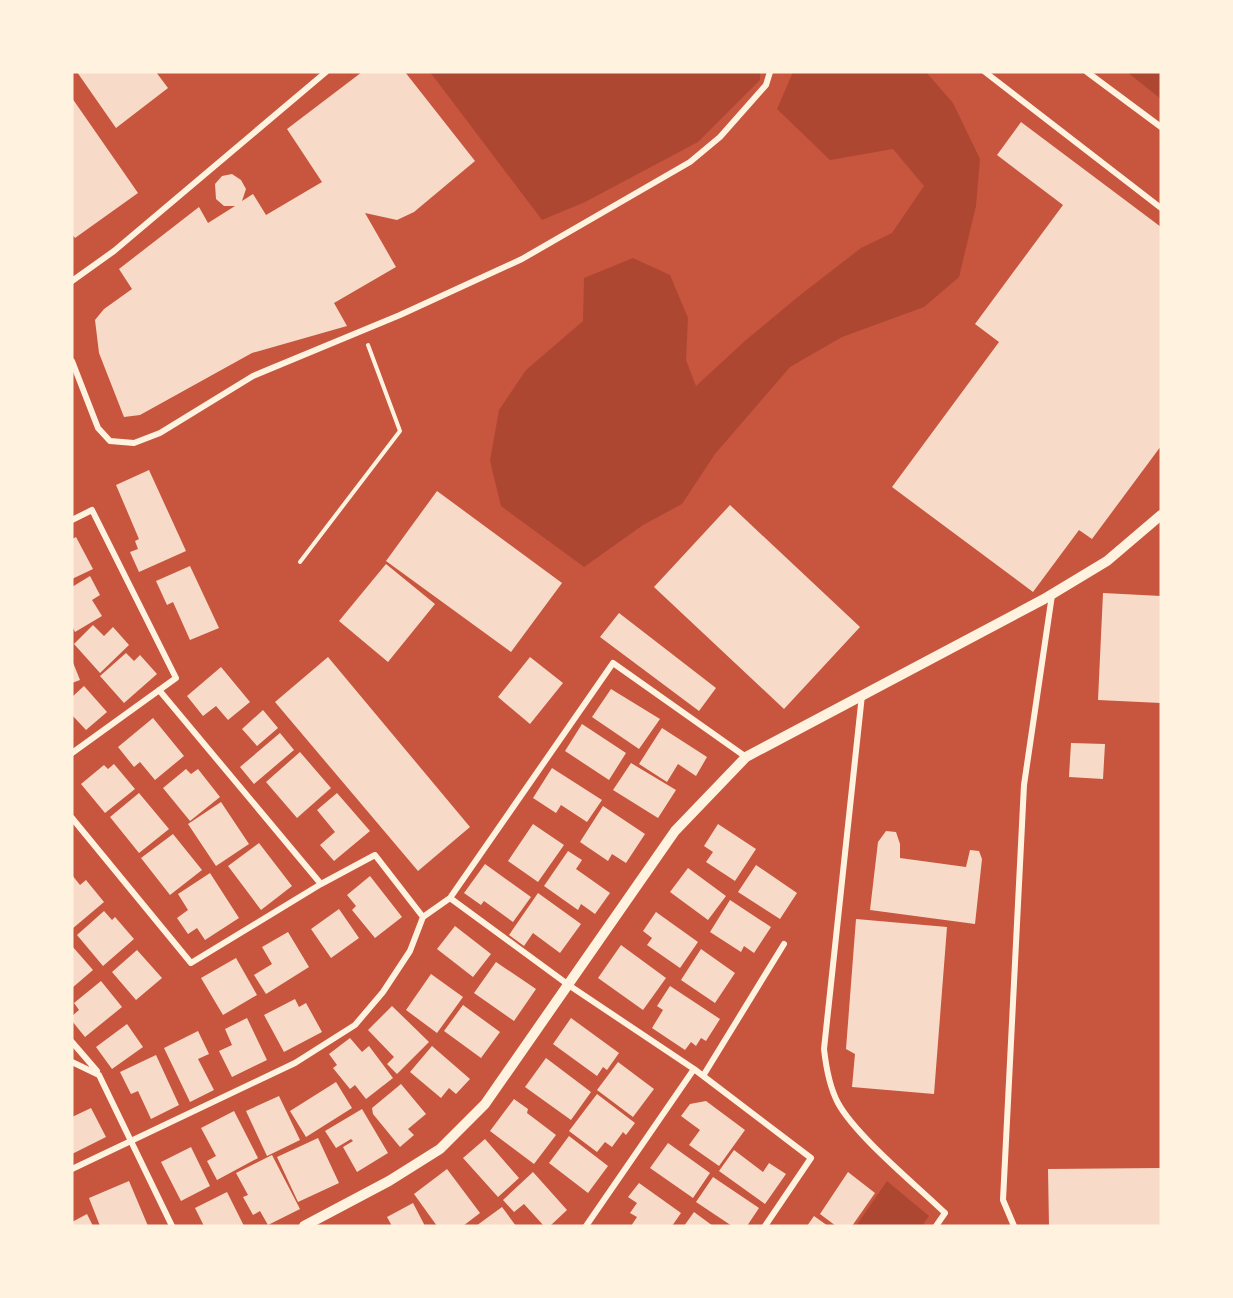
<svg xmlns="http://www.w3.org/2000/svg" width="1233" height="1298" font-family="'Alegreya Sans',sans-serif">
<rect width="100%" height="100%" fill="#c8553d"/>
<path fill="#ae4732" d="M 430,72 L 760,72 L 760,80 L 698,142 L 585,202 L 542,220 Z
M 793,72 L 926,72 L 953,103 L 980,159 L 976,206 L 959,277 L 924,307 L 842,337 L 790,367 L 715,454 L 682,504 L 643,525 L 584,567 L 501,506 L 490,461 L 499,410 L 526,370 L 583,321 L 584,278 L 633,258 L 670,275 L 688,318 L 686,360 L 696,386 L 746,340 L 799,296 L 861,248 L 892,233 L 924,186 L 893,149 L 830,160 L 777,109 Z
M 1127,72 L 1161,72 L 1161,99 Z
M 887,1181 L 929,1216 L 922,1226 L 856,1226 Z"/>
<path fill="#f7dbc8" d="M 77,72 L 156,72 L 168,88 L 116,128 Z
M 362,72 L 405,72 L 475,161 L 414,212 L 397,220 L 365,213 L 396,267 L 334,303 L 347,326 L 252,353 L 140,415 L 124,417 L 99,353 L 95,320 L 104,309 L 132,289 L 119,269 L 199,207 L 208,223 L 235,206 L 224,206 L 216,199 L 215,184 L 222,176 L 232,174 L 241,180 L 246,189 L 242,201 L 253,194 L 266,215 L 322,182 L 287,129 Z
M 72,98 L 138,193 L 75,238 L 72,234 Z
M 1021,122 L 1161,227 L 1161,446 L 1092,539 L 1079,530 L 1033,592 L 892,487 L 999,342 L 975,324 L 1063,205 L 997,155 Z
M 149,470 L 186,551 L 139,572 L 130,552 L 138,549 L 135,541 L 139,539 L 116,485 Z
M 437,491 L 562,583 L 511,652 L 386,561 Z
M 730,505 L 860,627 L 784,709 L 654,587 Z
M 76,537 L 93,569 L 72,579 L 72,539 Z
M 386,564 L 435,604 L 388,662 L 339,621 Z
M 190,566 L 219,628 L 190,640 L 173,602 L 167,605 L 156,581 Z
M 90,576 L 100,595 L 92,600 L 102,616 L 75,632 L 72,626 L 72,587 Z
M 1103,593 L 1161,596 L 1161,703 L 1098,700 Z
M 619,613 L 716,688 L 699,711 L 600,637 Z
M 93,625 L 104,636 L 113,627 L 129,645 L 100,673 L 74,644 Z
M 126,653 L 134,661 L 140,655 L 157,674 L 124,703 L 100,676 Z
M 328,657 L 470,827 L 418,871 L 275,702 Z
M 530,657 L 563,683 L 530,724 L 498,697 Z
M 72,660 L 80,680 L 72,683 Z
M 221,667 L 250,702 L 228,720 L 216,706 L 203,716 L 187,696 Z
M 84,686 L 107,712 L 86,730 L 72,715 L 72,697 Z
M 611,689 L 660,719 L 639,749 L 592,717 Z
M 263,710 L 278,728 L 257,746 L 242,729 Z
M 153,718 L 184,756 L 155,780 L 140,762 L 134,767 L 118,747 Z
M 582,724 L 626,753 L 609,780 L 565,751 Z
M 662,728 L 707,757 L 696,776 L 678,764 L 667,782 L 639,764 Z
M 280,733 L 294,750 L 254,784 L 240,767 Z
M 1071,743 L 1105,744 L 1103,779 L 1069,777 Z
M 300,752 L 331,788 L 297,818 L 266,782 Z
M 631,763 L 676,790 L 658,818 L 613,790 Z
M 114,764 L 135,789 L 105,813 L 81,784 L 104,765 L 108,769 Z
M 552,768 L 602,800 L 587,822 L 561,805 L 556,813 L 533,798 Z
M 186,769 L 191,774 L 198,769 L 220,797 L 190,821 L 163,788 Z
M 139,793 L 169,829 L 139,853 L 110,817 Z
M 337,793 L 370,831 L 334,861 L 320,845 L 335,832 L 317,810 Z
M 221,802 L 249,844 L 216,866 L 188,824 Z
M 603,806 L 645,834 L 626,863 L 612,854 L 608,861 L 580,842 Z
M 533,824 L 564,845 L 538,882 L 508,861 Z
M 718,824 L 756,849 L 735,881 L 706,862 L 713,852 L 704,846 Z
M 886,831 L 896,832 L 900,844 L 900,858 L 966,867 L 970,850 L 979,851 L 982,859 L 975,924 L 870,910 L 878,842 Z
M 173,834 L 202,870 L 170,895 L 141,858 Z
M 259,843 L 292,886 L 261,910 L 228,866 Z
M 568,851 L 582,860 L 576,869 L 610,893 L 595,914 L 581,904 L 578,910 L 544,886 Z
M 485,864 L 531,897 L 513,922 L 484,901 L 481,905 L 464,893 Z
M 756,865 L 797,893 L 780,919 L 738,892 Z
M 688,868 L 726,896 L 708,920 L 670,892 Z
M 210,873 L 239,918 L 205,940 L 197,928 L 188,934 L 177,918 L 188,910 L 178,894 Z
M 72,875 L 80,885 L 86,880 L 104,902 L 72,929 Z
M 370,876 L 402,917 L 375,938 L 352,910 L 356,906 L 347,895 Z
M 538,893 L 581,924 L 560,953 L 533,933 L 524,946 L 509,935 Z
M 730,900 L 771,927 L 754,953 L 744,946 L 741,952 L 710,932 Z
M 339,909 L 359,938 L 331,958 L 311,929 Z
M 104,911 L 112,920 L 115,917 L 134,939 L 103,966 L 77,935 Z
M 656,912 L 698,942 L 680,968 L 647,945 L 652,938 L 643,931 Z
M 856,919 L 947,927 L 934,1094 L 852,1087 L 855,1054 L 846,1049 Z
M 455,926 L 491,954 L 473,977 L 437,949 Z
M 288,932 L 309,967 L 266,994 L 254,975 L 272,964 L 262,947 Z
M 621,945 L 666,978 L 643,1010 L 598,978 Z
M 72,946 L 93,970 L 72,988 Z
M 701,949 L 735,973 L 715,1003 L 681,980 Z
M 137,950 L 162,978 L 136,1000 L 112,972 Z
M 236,958 L 257,995 L 223,1015 L 201,978 Z
M 496,962 L 536,989 L 514,1021 L 474,993 Z
M 431,974 L 463,997 L 437,1033 L 406,1010 Z
M 101,981 L 122,1007 L 85,1037 L 72,1021 L 72,1016 L 79,1010 L 74,1003 Z
M 670,986 L 720,1019 L 706,1041 L 701,1038 L 696,1046 L 691,1042 L 685,1050 L 652,1028 L 663,1010 L 657,1006 Z
M 295,999 L 299,1007 L 306,1003 L 322,1032 L 284,1052 L 264,1015 Z
M 463,1005 L 500,1032 L 481,1058 L 444,1031 Z
M 392,1006 L 429,1042 L 397,1074 L 387,1064 L 394,1057 L 368,1030 Z
M 247,1018 L 267,1060 L 232,1077 L 219,1051 L 232,1045 L 225,1029 Z
M 571,1018 L 619,1053 L 607,1070 L 603,1067 L 597,1076 L 553,1044 Z
M 127,1024 L 143,1047 L 112,1069 L 96,1047 Z
M 198,1031 L 209,1054 L 198,1059 L 214,1090 L 190,1102 L 164,1048 Z
M 350,1038 L 362,1052 L 369,1046 L 393,1078 L 366,1099 L 355,1085 L 350,1089 L 333,1068 L 337,1065 L 329,1054 Z
M 432,1046 L 470,1079 L 456,1094 L 449,1088 L 441,1098 L 410,1072 Z
M 156,1055 L 179,1105 L 151,1119 L 138,1091 L 131,1094 L 120,1072 Z
M 546,1058 L 591,1092 L 571,1120 L 525,1087 Z
M 618,1062 L 654,1089 L 633,1117 L 597,1090 Z
M 336,1082 L 352,1108 L 306,1137 L 290,1111 Z
M 401,1084 L 426,1114 L 408,1129 L 414,1135 L 400,1147 L 373,1114 L 372,1108 Z
M 597,1094 L 635,1123 L 626,1135 L 623,1132 L 612,1147 L 605,1142 L 597,1152 L 569,1131 Z
M 279,1096 L 300,1140 L 267,1156 L 246,1111 Z
M 514,1099 L 528,1109 L 527,1113 L 556,1135 L 534,1164 L 490,1131 Z
M 706,1101 L 745,1130 L 719,1166 L 689,1145 L 700,1130 L 681,1116 L 690,1104 Z
M 91,1108 L 106,1137 L 72,1154 L 72,1117 Z
M 362,1109 L 388,1153 L 357,1172 L 343,1147 L 353,1141 L 351,1139 L 336,1148 L 325,1131 Z
M 234,1111 L 258,1158 L 217,1180 L 207,1161 L 216,1156 L 201,1128 Z
M 569,1136 L 608,1166 L 588,1193 L 549,1163 Z
M 318,1138 L 339,1183 L 298,1202 L 277,1157 Z
M 485,1139 L 519,1178 L 498,1197 L 463,1158 Z
M 668,1143 L 710,1173 L 693,1198 L 650,1168 Z
M 191,1147 L 210,1186 L 181,1201 L 161,1162 Z
M 734,1150 L 763,1172 L 769,1163 L 786,1174 L 765,1204 L 719,1171 Z
M 272,1155 L 300,1209 L 268,1225 L 260,1211 L 253,1215 L 243,1197 L 248,1195 L 236,1173 Z
M 1161,1168 L 1161,1226 L 1049,1226 L 1048,1169 Z
M 447,1169 L 480,1213 L 463,1226 L 437,1226 L 414,1194 Z
M 533,1172 L 567,1210 L 550,1226 L 544,1226 L 524,1204 L 514,1212 L 503,1200 Z
M 848,1172 L 875,1193 L 852,1226 L 836,1226 L 820,1214 Z
M 713,1177 L 759,1208 L 747,1226 L 732,1226 L 696,1202 Z
M 129,1181 L 148,1226 L 100,1226 L 89,1198 Z
M 639,1183 L 681,1213 L 672,1226 L 631,1226 L 637,1217 L 630,1213 L 637,1203 L 628,1197 Z
M 227,1192 L 244,1226 L 204,1226 L 195,1208 Z
M 413,1203 L 425,1226 L 392,1226 L 387,1217 Z
M 502,1207 L 516,1226 L 476,1226 Z
M 694,1212 L 713,1226 L 684,1226 Z
M 87,1214 L 93,1226 L 72,1226 L 72,1222 Z
M 814,1216 L 828,1226 L 807,1226 Z"/>
<g fill="none" stroke-linecap="round" stroke-linejoin="round">
<path stroke="#fff3e0" stroke-width="4" d="M 300,562 L 400,431 L 368,345"/>
<path stroke="#fff3e0" stroke-width="6" d="M 985,72 L 1161,208
M 1087,72 L 1161,127
M 72,281 L 114,251 L 326,72
M 72,361 L 98,428 L 110,441 L 134,443 L 160,433 L 253,376 L 400,315 L 522,259 L 690,162 L 720,137 L 766,85 L 770,72
M 72,520 L 92,510 L 176,678 L 72,753
M 159,690 L 321,884
M 862,695 L 824,1049 C 826,1067 829,1086 838,1103 C 856,1136 916,1185 945,1213 L 936,1226
M 72,818 L 191,963 L 321,884 L 375,855 L 423,917
M 450,898 L 570,986 L 694,1069 L 811,1158 L 765,1226
M 72,1042 L 97,1071
M 72,1062 L 99,1075 L 172,1226
M 703,1076 L 784,944
M 72,1169 L 295,1063 L 355,1025 L 383,992 L 410,951 L 423,917 L 450,898 L 613,663 L 746,757
M 586,1226 L 694,1069
M 1014,1226 L 1003,1200 L 1024,785 L 1052,595"/>
<path stroke="#fff3e0" stroke-width="10" d="M 304,1226 L 389,1181 L 440,1149 L 485,1104 L 675,831 L 746,757 L 1044,599 L 1107,561 L 1161,515"/>
</g>
<rect width="1233" height="1298" fill="none" stroke="#fff3e0" stroke-width="147"/>
</svg>
